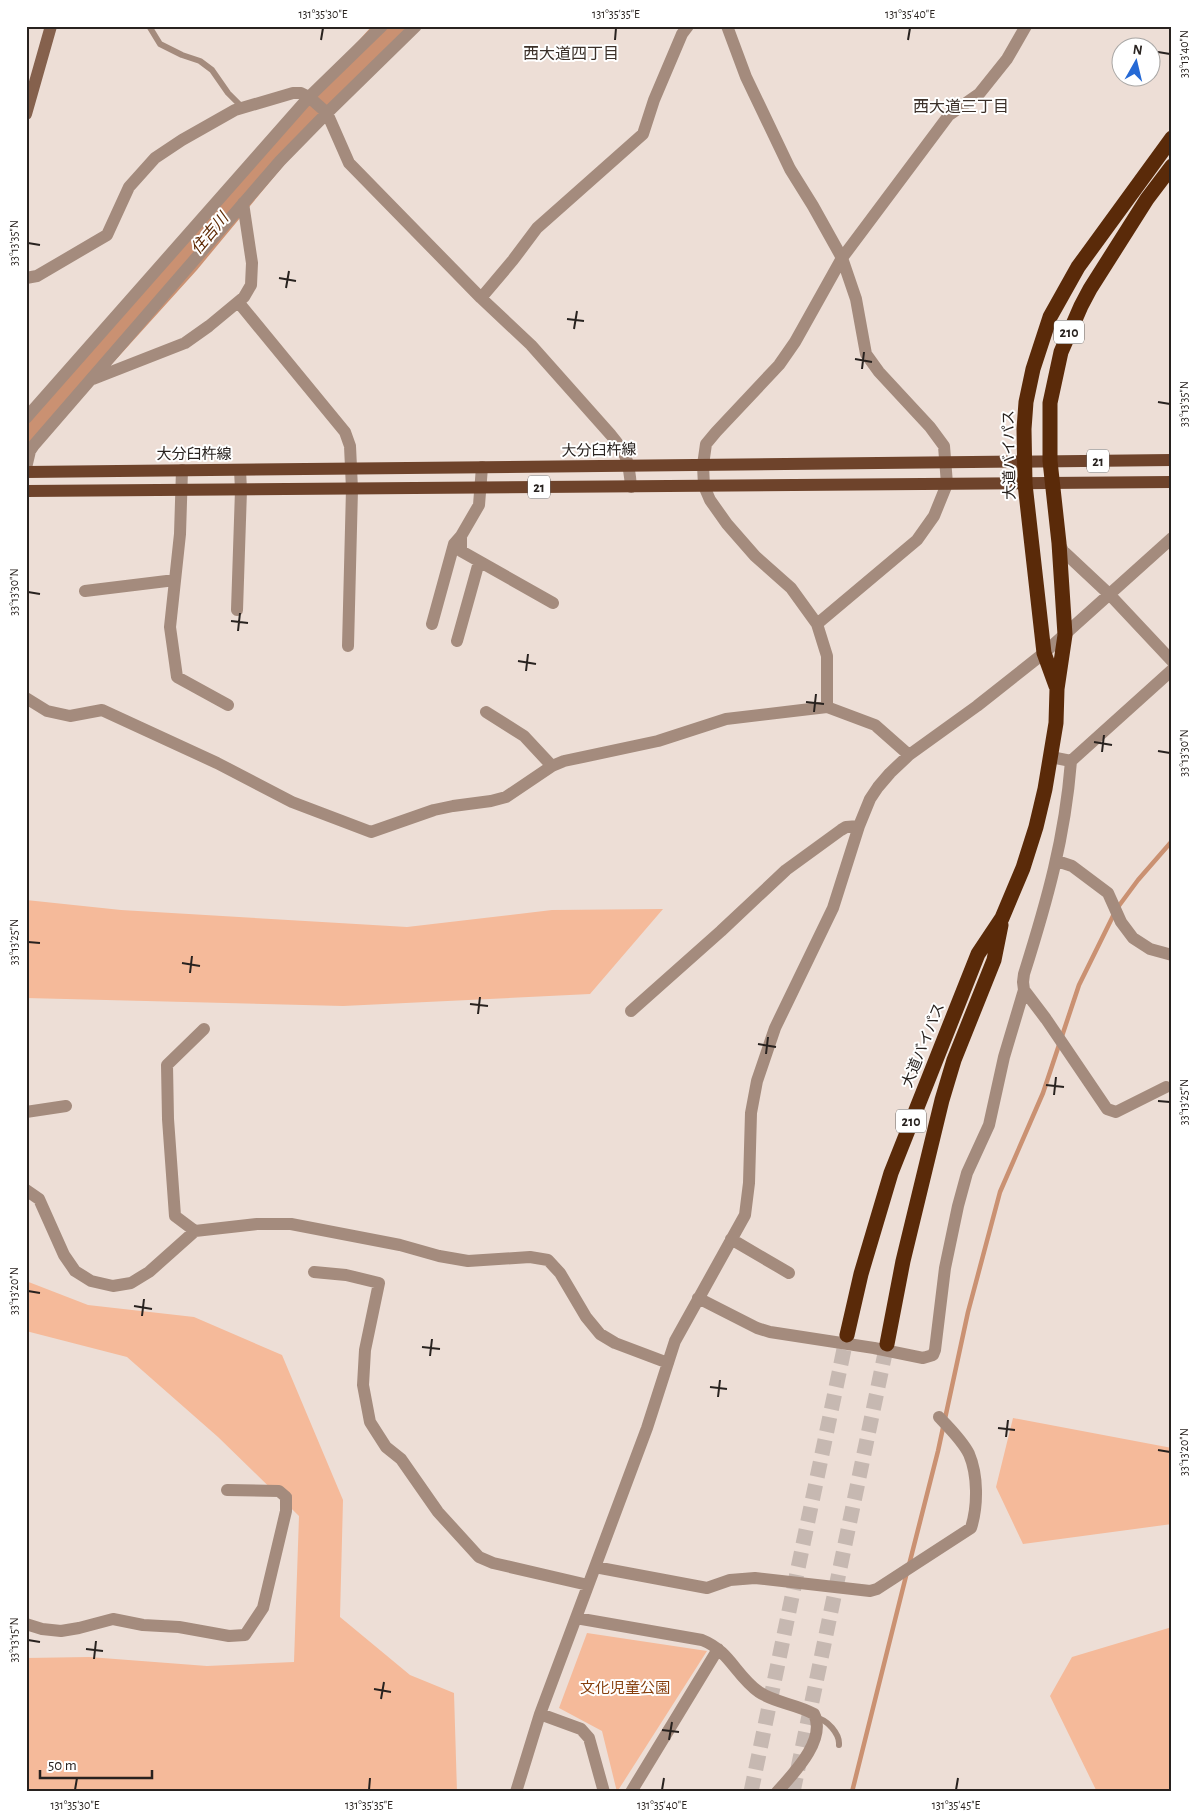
<svg xmlns="http://www.w3.org/2000/svg" width="1198" height="1818" font-family="'Alegreya Sans','Noto Sans JP',sans-serif">
<rect width="100%" height="100%" fill="#edded6"/>
<path fill="#f5ba9a" d="M 26,900 L 121,910 L 407,927 L 552,910 L 663,909 L 590,994 L 343,1006 L 26,998 Z
M 26,1281 L 88,1305 L 194,1317 L 282,1355 L 343,1500 L 340,1617 L 410,1675 L 454,1693 L 457,1792 L 26,1792 L 26,1658 L 89,1657 L 207,1666 L 294,1662 L 299,1516 L 218,1437 L 127,1357 L 26,1331 Z
M 1013,1418 L 1172,1448 L 1172,1524 L 1023,1544 L 996,1487 Z
M 1172,1627 L 1172,1792 L 1097,1792 L 1050,1696 L 1072,1657 Z
M 587,1633 L 707,1651 L 617,1792 L 602,1731 L 559,1708 Z"/>
<g fill="none" stroke-linecap="round" stroke-linejoin="round">
<path stroke="#ca9172" stroke-width="4.5" d="M 1118,907 L 1138,880 L 1172,841
M 909,1565 L 938,1451 L 968,1312 L 1000,1192 L 1043,1093 L 1079,985 L 1114,914
M 852,1792 L 907,1572"/>
<path stroke="#ca9172" stroke-width="28" d="M 26,438 L 187,260 L 284,143 L 391,26"/>
<path stroke="#c6b8b1" stroke-width="15" stroke-dasharray="15 8" stroke-linecap="butt" d="M 751,1792 L 847,1335
M 793,1792 L 887,1344"/>
<path stroke="#a48b7d" stroke-width="6" d="M 149,26 L 160,44 L 182,55 L 200,61 L 212,70 L 228,93 L 243,108
M 816,1718 C 827,1719 840,1734 839,1745"/>
<path stroke="#a48b7d" stroke-width="12" d="M 727,26 L 746,77 L 790,169 L 813,206 L 842,258 L 856,299 L 866,354 L 879,372 L 930,427 L 944,446 L 947,484 L 934,516 L 917,540 L 817,624
M 26,278 L 37,276 L 107,235 L 129,187 L 155,158 L 182,140 L 235,110 L 293,93 L 301,93 L 309,97 L 327,113 L 349,163 L 481,298 L 531,345 L 611,435 C 627,454 629,462 631,487
M 481,298 L 513,260 L 537,228 L 643,134 L 654,100 L 682,34 L 688,26
M 239,303 L 345,432 L 350,446 L 352,489 L 348,646
M 93,379 L 185,343 L 209,326 L 244,297 L 251,285 L 252,263 L 243,203
M 26,418 L 309,97 L 382,26
M 482,467 L 479,505 L 461,536 L 461,551 L 553,603
M 26,468 L 30,451 L 34,445 L 280,161 L 327,113 L 416,26
M 182,470 L 180,534 L 170,627 L 177,677 L 228,705
M 1059,543 L 1063,551 L 1110,595 L 1172,661
M 85,591 L 175,580
M 237,610 L 241,490 L 240,470
M 432,624 L 454,544 L 461,536
M 457,641 L 479,562
M 26,698 L 47,711 L 70,716 L 102,710 L 217,763 L 292,802 L 371,832 L 434,810 L 453,806 L 491,801 L 506,797 L 552,766 L 564,761 L 658,741 L 726,719 L 827,707 L 875,725 L 909,755
M 827,707 L 827,656 L 817,624 L 791,588 L 755,556 L 727,524 L 710,500 L 704,486 L 703,465 L 706,444 L 716,432 L 779,365 L 795,342 L 842,258 L 949,115 L 979,94 L 1007,59 L 1026,26
M 486,712 L 524,736 L 552,766
M 1051,757 L 1071,761 L 1172,670
M 1071,761 C 1065,838 1047,901 1024,974 L 1023,982 L 1024,990 L 1046,1019 L 1107,1109 L 1116,1112 L 1166,1087
M 1057,861 L 1072,866 L 1108,893 L 1121,922 L 1133,938 L 1150,949 L 1172,955
M 631,1011 L 721,931 L 786,870 L 841,830 L 846,827 L 859,826
M 26,1112 L 66,1106
M 26,1190 L 39,1199 L 64,1255 L 75,1271 L 91,1281 L 113,1286 L 131,1283 L 149,1272 L 195,1231 L 257,1224 L 291,1224 L 400,1245 L 439,1256 L 468,1261 L 530,1257 L 548,1260 L 560,1273 L 586,1317 L 600,1334 L 615,1343 L 668,1363
M 195,1231 L 175,1216 L 168,1119 L 167,1065 L 204,1029
M 731,1239 L 789,1273
M 314,1272 L 346,1275 L 379,1283 L 365,1350 L 363,1385 L 370,1422 L 386,1447 L 401,1459 L 438,1512 L 479,1557 L 493,1563 L 588,1585
M 698,1298 L 757,1328 L 770,1332 L 874,1348 L 923,1358 L 933,1355 L 935,1350 L 945,1268 L 958,1206 L 967,1173 L 989,1125 L 1004,1057 L 1024,990
M 595,1567 L 707,1588 L 730,1580 L 755,1578 L 870,1591 L 877,1589 L 971,1528 C 978,1506 978,1475 969,1454 C 962,1440 949,1428 939,1417
M 576,1618 L 702,1640 C 730,1651 736,1676 759,1692 C 775,1703 797,1704 814,1714 C 827,1740 793,1774 777,1792
M 26,1624 L 42,1629 L 61,1631 L 79,1628 L 113,1619 L 143,1625 L 179,1627 L 229,1636 L 245,1635 L 263,1608 L 286,1511 L 286,1497 L 279,1491 L 227,1490
M 540,1714 L 581,1729 L 589,1738 L 604,1792
M 516,1792 L 540,1714 L 647,1428 L 675,1341 L 745,1215 L 749,1183 L 751,1113 L 757,1081 L 775,1028 L 833,908 L 859,826 L 870,799 L 878,787 L 890,773 L 909,755 L 977,706 L 1044,653 L 1172,538
M 631,1792 L 718,1649"/>
<path stroke="#85614d" stroke-width="12" d="M 26,114 L 51,26"/>
<path stroke="#6e432b" stroke-width="12" d="M 26,472 L 1172,460
M 26,491 L 1172,482"/>
<path stroke="#5a2a09" stroke-width="15" d="M 1056,686 L 1044,653 L 1025,484 L 1024,429 L 1026,402 L 1033,369 L 1050,317 L 1078,267 L 1172,138
M 847,1335 L 861,1274 L 891,1173 L 978,954 L 1002,918 L 1023,868 L 1036,827 L 1045,789 L 1056,723 L 1057,689 L 1065,635 L 1059,543 L 1050,461 L 1050,403 L 1061,352 L 1081,306 L 1090,289 L 1147,199 L 1172,166
M 887,1344 L 903,1261 L 942,1100 L 954,1060 L 994,960 L 1001,925"/>
</g>
<path fill="none" stroke="#28221f" stroke-width="2" d="M 321,40 L 323,28M 615,40 L 616,28M 908,40 L 910,28M 1158,52 L 1170,54M 28,243 L 40,245M 279,278 L 296,281M 286,288 L 289,271M 567,319 L 584,321M 574,329 L 577,311M 855,359 L 872,362M 862,369 L 864,352M 1158,402 L 1170,404M 28,592 L 40,594M 231,621 L 248,623M 238,631 L 240,613M 518,661 L 536,664M 526,671 L 528,654M 806,702 L 824,704M 814,712 L 816,694M 1094,742 L 1112,745M 1158,751 L 1170,753M 1102,752 L 1104,735M 28,942 L 40,943M 182,963 L 200,966M 190,973 L 192,956M 470,1004 L 488,1006M 478,1014 L 480,997M 758,1044 L 776,1047M 766,1054 L 768,1037M 1046,1085 L 1064,1087M 1054,1095 L 1056,1077M 1158,1101 L 1170,1102M 28,1291 L 40,1293M 134,1306 L 152,1309M 142,1316 L 144,1299M 422,1347 L 440,1349M 430,1356 L 432,1339M 710,1387 L 727,1389M 718,1397 L 720,1380M 998,1428 L 1015,1430M 1006,1437 L 1008,1420M 1158,1450 L 1170,1452M 28,1640 L 40,1642M 86,1649 L 103,1651M 94,1659 L 96,1641M 374,1689 L 391,1692M 381,1699 L 384,1682M 662,1730 L 679,1732M 669,1740 L 672,1722M 75,1790 L 77,1778M 369,1790 L 370,1778M 662,1790 L 664,1778M 956,1790 L 958,1778"/>
<g text-anchor="middle" stroke-width="4" stroke-linejoin="round" paint-order="stroke">
<g fill="#fff" stroke="#686462" stroke-width="1">
<rect x="1054" y="320.5" width="30" height="23" rx="4"/>
<rect x="1087" y="449.5" width="22" height="23" rx="4"/>
<rect x="528" y="475.5" width="22" height="23" rx="4"/>
<rect x="896" y="1109.5" width="30" height="23" rx="4"/>
</g>
<g font-size="14" font-weight="bold" fill="#28221f">
<text x="1069" y="337">210</text>
<text x="1098" y="466">21</text>
<text x="539" y="492">21</text>
<text x="911" y="1126">210</text>
</g>
<g font-size="15" fill="#28221f" stroke="#fff">
<text transform="translate(599 450) rotate(-1)" y="5">大分臼杵線</text>
<text x="194" y="459">大分臼杵線</text>
<text transform="translate(1009 455) rotate(-91)" y="5">大道バイパス</text>
<text transform="translate(923 1045) rotate(-68)" y="5">大道バイパス</text>
</g>
<g font-size="15" fill="#863f0d" stroke="#fff">
<text x="625" y="1693">文化児童公園</text>
</g>
<g font-size="16" fill="#3b3029" stroke="#fff">
<text x="571" y="59">西大道四丁目</text>
<text x="961" y="112">西大道三丁目</text>
</g>
<g font-size="16" font-style="italic" fill="#5e2903" stroke="#fff">
<text transform="translate(209 233) rotate(-50)" y="6">住吉川</text>
</g>
</g>
<rect width="1198" height="1818" fill="none" stroke="#ffffff" stroke-width="55"/>
<g transform="translate(1136 62) rotate(8)"><circle r="24" fill="#ffffff" stroke="#a9a7a5"/>
<path d="M0-4L9 19L0 12L-9 19Z" fill="#2569d5"/>
<text y="-8" font-size="14" font-weight="bold" text-anchor="middle" fill="#28221f">N</text>
</g>
<path d="M40 1770v8h112v-8" fill="none" stroke="#28221f" stroke-width="2.5"/>
<text x="48" y="1770" font-size="15" fill="#28221f" stroke="#ffffff" stroke-width="4" paint-order="stroke">50 m</text>
<rect x="28" y="28" width="1142" height="1762" fill="none" stroke="#28221f" stroke-width="2"/>
<g font-size="12" text-anchor="middle" fill="#28221f">
<text x="323" y="18">131°35'30"E</text>
<text x="616" y="18">131°35'35"E</text>
<text x="910" y="18">131°35'40"E</text>
<text transform="translate(1184 54) rotate(-90)" y="4">33°13'40"N</text>
<text transform="translate(14 243) rotate(-90)" y="4">33°13'35"N</text>
<text transform="translate(1184 404) rotate(-90)" y="4">33°13'35"N</text>
<text transform="translate(14 592) rotate(-90)" y="4">33°13'30"N</text>
<text transform="translate(1184 753) rotate(-90)" y="4">33°13'30"N</text>
<text transform="translate(14 942) rotate(-90)" y="4">33°13'25"N</text>
<text transform="translate(1184 1102) rotate(-90)" y="4">33°13'25"N</text>
<text transform="translate(14 1291) rotate(-90)" y="4">33°13'20"N</text>
<text transform="translate(1184 1452) rotate(-90)" y="4">33°13'20"N</text>
<text transform="translate(14 1640) rotate(-90)" y="4">33°13'15"N</text>
<text x="75" y="1809">131°35'30"E</text>
<text x="369" y="1809">131°35'35"E</text>
<text x="662" y="1809">131°35'40"E</text>
<text x="956" y="1809">131°35'45"E</text>
</g>
</svg>
